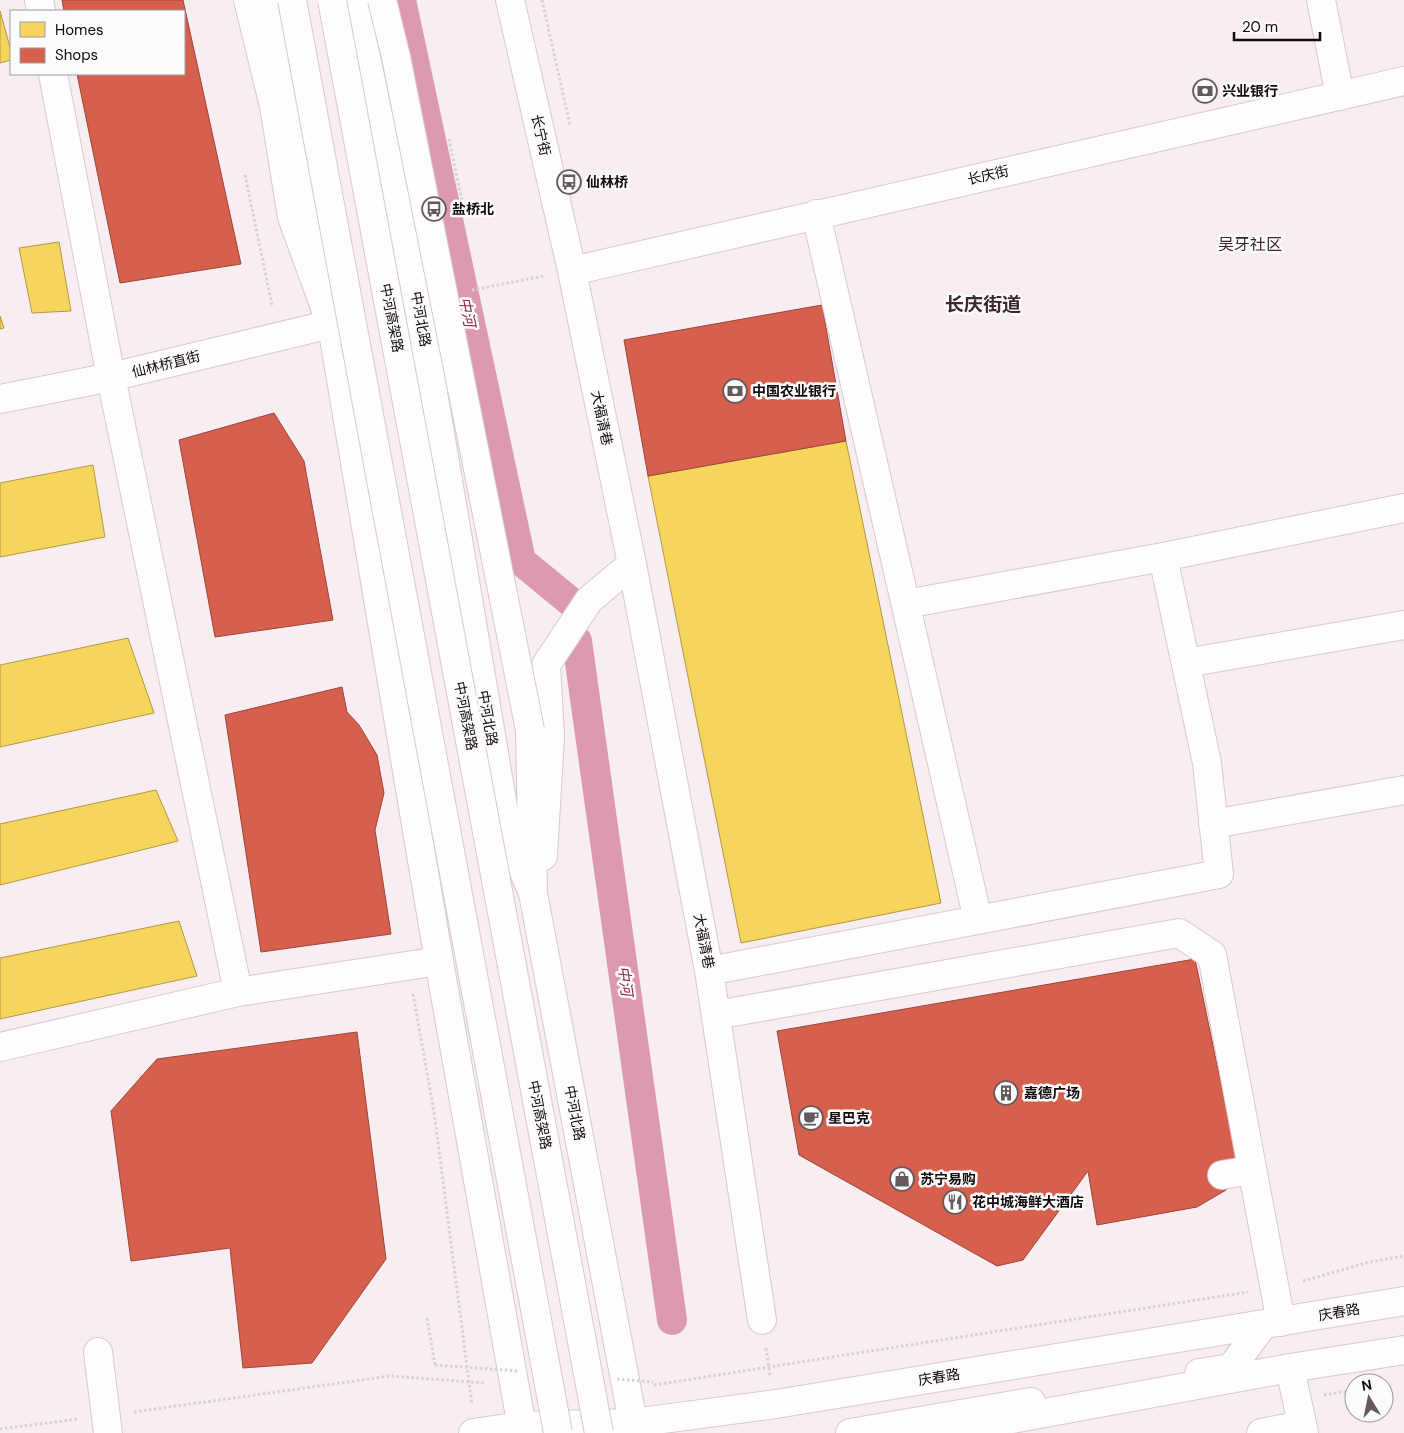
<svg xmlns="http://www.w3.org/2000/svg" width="1404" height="1433" font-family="'DM Sans','Noto Sans SC',sans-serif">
<rect width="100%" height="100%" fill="#f8edf0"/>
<path fill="#f6d55c" stroke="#b29844" d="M 0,11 L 11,51 L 11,60 L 0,63 Z
M 59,242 L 71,311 L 32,313 L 19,248 Z
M 0,316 L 4,328 L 0,329 Z
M 846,441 L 941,903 L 741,943 L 648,476 Z
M 93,465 L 105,537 L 0,557 L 0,483 Z
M 128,638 L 154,713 L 0,747 L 0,665 Z
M 156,790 L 178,841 L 0,885 L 0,824 Z
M 179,921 L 197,976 L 0,1019 L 0,958 Z"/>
<path fill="#d6604d" stroke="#9c463a" d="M 62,0 L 183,0 L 241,264 L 120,283 L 77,74 L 184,74 L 184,11 L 64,11 Z
M 822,305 L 846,441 L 648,476 L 624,340 Z
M 274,413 L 304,461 L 333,620 L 215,637 L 179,440 Z
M 342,687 L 347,712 L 359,725 L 377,755 L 384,793 L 375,830 L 391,934 L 261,952 L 225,715 Z
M 1195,959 L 1237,1161 L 1226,1190 L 1197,1207 L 1097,1225 L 1088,1171 L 1023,1260 L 997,1266 L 799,1155 L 777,1031 Z
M 357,1032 L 386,1259 L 312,1363 L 243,1368 L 230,1248 L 131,1261 L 111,1111 L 157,1059 Z"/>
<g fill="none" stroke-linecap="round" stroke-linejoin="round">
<path stroke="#dc9aae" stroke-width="30" d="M 401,0 L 521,561 L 571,602
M 577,641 L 672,1320"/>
<g stroke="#d5cacd" stroke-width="30">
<path id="minor" d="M 39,0 L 41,11
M 510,0 L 572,271 L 632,564 L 709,971 L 762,1320
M 1321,0 L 1340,96
M 53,74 L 111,377 L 238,992
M 816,214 L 978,920
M 572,271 L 1404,81
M 0,399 L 111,377 L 331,324
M 906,604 L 1163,557 L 1404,508
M 1186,663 L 1404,625
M 1213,824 L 1404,790
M 543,856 L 550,736 L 546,665 L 589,600 L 632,564
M 709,971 L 1219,874 L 1207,763 L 1163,557
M 716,1015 L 1179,933 L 1212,955 L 1281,1322
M 0,1047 L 238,992 L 439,961
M 1222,1175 L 1252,1170
M 98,1352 L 108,1433
M 1290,1368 L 1304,1433
M 1199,1373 L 1231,1368 L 1263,1325
M 850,1433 L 1031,1402
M 1261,1433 L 1302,1425"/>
</g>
<g stroke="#d5cacd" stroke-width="30">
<path id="major" d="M 270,0 L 293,102 L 315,225 L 439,961 L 523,1433
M 354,0 L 418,303 L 508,836 L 533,893 L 635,1433
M 473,1433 L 522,1426 L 633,1423 L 776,1404 L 1404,1301
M 936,1433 L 1290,1368 L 1404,1350"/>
</g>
<g stroke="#d5cacd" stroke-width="30">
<path id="highway" d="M 248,0 L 274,106 L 292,217 L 331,324
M 530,730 L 533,893"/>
</g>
<path stroke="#d5d2d3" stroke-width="3" stroke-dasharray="2.5 2.5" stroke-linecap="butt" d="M 542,0 L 570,125
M 449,139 L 464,211
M 245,175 L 272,305
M 472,290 L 544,276
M 413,994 L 434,1112 L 472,1405
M 1303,1281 L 1370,1262 L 1404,1256
M 427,1318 L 435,1365
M 766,1348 L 770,1376
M 654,1385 L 1248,1292
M 1324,1395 L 1354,1390
M 134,1412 L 390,1376 L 485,1383
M 0,1429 L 79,1419"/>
<use href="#minor" stroke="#fefcfd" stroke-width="28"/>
<use href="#major" stroke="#fefcfd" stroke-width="28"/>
<use href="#highway" stroke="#fefcfd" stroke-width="28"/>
<g stroke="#d5cacd" stroke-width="30" stroke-linecap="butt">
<path id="highway-bridge" d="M 292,0 L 558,1433
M 332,0 L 599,1433
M 382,0 L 396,57 L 530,730"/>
</g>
<path stroke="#d5d2d3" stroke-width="3" stroke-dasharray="2.5 2.5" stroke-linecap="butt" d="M 435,1365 L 519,1371
M 617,1379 L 653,1382"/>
<use href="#highway-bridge" stroke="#fefcfd" stroke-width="28"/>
</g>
<defs>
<g id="bank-ring" transform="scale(1.25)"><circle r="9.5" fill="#fbfbfb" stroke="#64595c" stroke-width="1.5"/><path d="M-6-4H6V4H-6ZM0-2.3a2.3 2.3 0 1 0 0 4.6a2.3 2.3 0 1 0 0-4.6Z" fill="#64595c"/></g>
<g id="bus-ring" transform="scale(1.25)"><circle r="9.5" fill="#fbfbfb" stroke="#64595c" stroke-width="1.5"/><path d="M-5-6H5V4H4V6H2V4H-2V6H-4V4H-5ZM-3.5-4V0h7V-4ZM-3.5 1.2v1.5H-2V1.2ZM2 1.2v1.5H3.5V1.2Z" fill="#64595c"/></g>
<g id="building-ring" transform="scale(1.25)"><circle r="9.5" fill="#fbfbfb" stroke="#64595c" stroke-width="1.5"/><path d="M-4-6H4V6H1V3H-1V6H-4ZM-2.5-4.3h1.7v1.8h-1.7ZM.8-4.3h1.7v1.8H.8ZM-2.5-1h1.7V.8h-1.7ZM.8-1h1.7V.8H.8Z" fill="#64595c"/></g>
<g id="cafe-ring" transform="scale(1.25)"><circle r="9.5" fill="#fbfbfb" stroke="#64595c" stroke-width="1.5"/><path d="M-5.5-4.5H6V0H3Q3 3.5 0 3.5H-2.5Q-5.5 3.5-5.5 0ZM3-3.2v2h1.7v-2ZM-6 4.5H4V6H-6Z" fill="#64595c"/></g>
<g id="shop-ring" transform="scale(1.25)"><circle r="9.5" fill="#fbfbfb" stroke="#64595c" stroke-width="1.5"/><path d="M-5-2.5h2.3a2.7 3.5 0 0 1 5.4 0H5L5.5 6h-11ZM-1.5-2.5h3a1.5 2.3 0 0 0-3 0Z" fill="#64595c"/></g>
<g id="restaurant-ring" transform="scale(1.25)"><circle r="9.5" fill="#fbfbfb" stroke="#64595c" stroke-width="1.5"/><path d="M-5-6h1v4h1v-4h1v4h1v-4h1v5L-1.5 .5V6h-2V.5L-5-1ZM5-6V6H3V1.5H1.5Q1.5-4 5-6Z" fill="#64595c"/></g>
</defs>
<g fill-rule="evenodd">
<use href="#bank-ring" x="1205" y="91"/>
<use href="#bus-ring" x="569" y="182"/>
<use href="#bus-ring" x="434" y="209"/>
<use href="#bank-ring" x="735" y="391"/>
<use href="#building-ring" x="1006" y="1093"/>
<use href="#cafe-ring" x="811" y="1118"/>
<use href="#shop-ring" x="902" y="1179"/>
<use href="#restaurant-ring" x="955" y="1202"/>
</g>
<g text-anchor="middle" stroke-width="5" stroke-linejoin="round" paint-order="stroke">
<g font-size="14" font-weight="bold" fill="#14090d" stroke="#fbfbfb" text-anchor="start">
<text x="1222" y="96">兴业银行</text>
<text x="586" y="187">仙林桥</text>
<text x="452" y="214">盐桥北</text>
<text x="752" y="396">中国农业银行</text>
<text x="1024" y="1098">嘉德广场</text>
<text x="828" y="1123">星巴克</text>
<text x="920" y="1184">苏宁易购</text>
<text x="972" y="1207">花中城海鲜大酒店</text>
</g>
<g font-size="14" fill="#14090d" stroke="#fbfbfb">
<text transform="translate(541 135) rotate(77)" y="5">长宁街</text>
<text transform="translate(988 175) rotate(-13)" y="5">长庆街</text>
<text transform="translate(392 318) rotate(79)" y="5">中河高架路</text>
<text transform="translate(421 319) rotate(80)" y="5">中河北路</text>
<text transform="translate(166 364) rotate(-14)" y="5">仙林桥直街</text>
<text transform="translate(602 418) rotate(78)" y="5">大福清巷</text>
<text transform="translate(466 716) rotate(79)" y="5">中河高架路</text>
<text transform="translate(488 718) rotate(80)" y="5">中河北路</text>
<text transform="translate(704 941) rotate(79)" y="5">大福清巷</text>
<text transform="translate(575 1113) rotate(79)" y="5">中河北路</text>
<text transform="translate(540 1115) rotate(79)" y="5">中河高架路</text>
<text transform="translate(1339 1312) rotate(-10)" y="5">庆春路</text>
<text transform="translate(939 1377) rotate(-9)" y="5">庆春路</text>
</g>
<g font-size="15" font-style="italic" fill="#8e244e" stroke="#fbfbfb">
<text transform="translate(467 312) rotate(78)" y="5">中河</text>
<text transform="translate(625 981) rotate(82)" y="5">中河</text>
</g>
<g font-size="16" fill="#3f262d" stroke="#fbfbfb">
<text x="1250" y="250">吴牙社区</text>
</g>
<g font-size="19" font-weight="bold" fill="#3f262d" stroke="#fbfbfb">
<text x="983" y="311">长庆街道</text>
</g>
</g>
<rect x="10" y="10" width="175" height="65" fill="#fbfbfb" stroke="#9f9a9c"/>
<rect x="20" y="22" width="25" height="15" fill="#f6d55c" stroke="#9f9a9c"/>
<text x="55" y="35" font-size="15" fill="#14090d">Homes</text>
<rect x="20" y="48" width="25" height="15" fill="#d6604d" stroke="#9f9a9c"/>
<text x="55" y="60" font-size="15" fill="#14090d">Shops</text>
<g transform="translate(1369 1398) rotate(350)"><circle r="24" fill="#fbfbfb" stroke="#9f9a9c"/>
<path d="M0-4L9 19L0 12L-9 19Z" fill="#64595c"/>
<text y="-8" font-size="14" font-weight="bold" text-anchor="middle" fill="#14090d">N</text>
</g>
<path d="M1234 32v8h86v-8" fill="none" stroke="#14090d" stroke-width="2.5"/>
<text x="1242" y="32" font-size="15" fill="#14090d" stroke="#fbfbfb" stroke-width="4" paint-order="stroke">20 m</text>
</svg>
